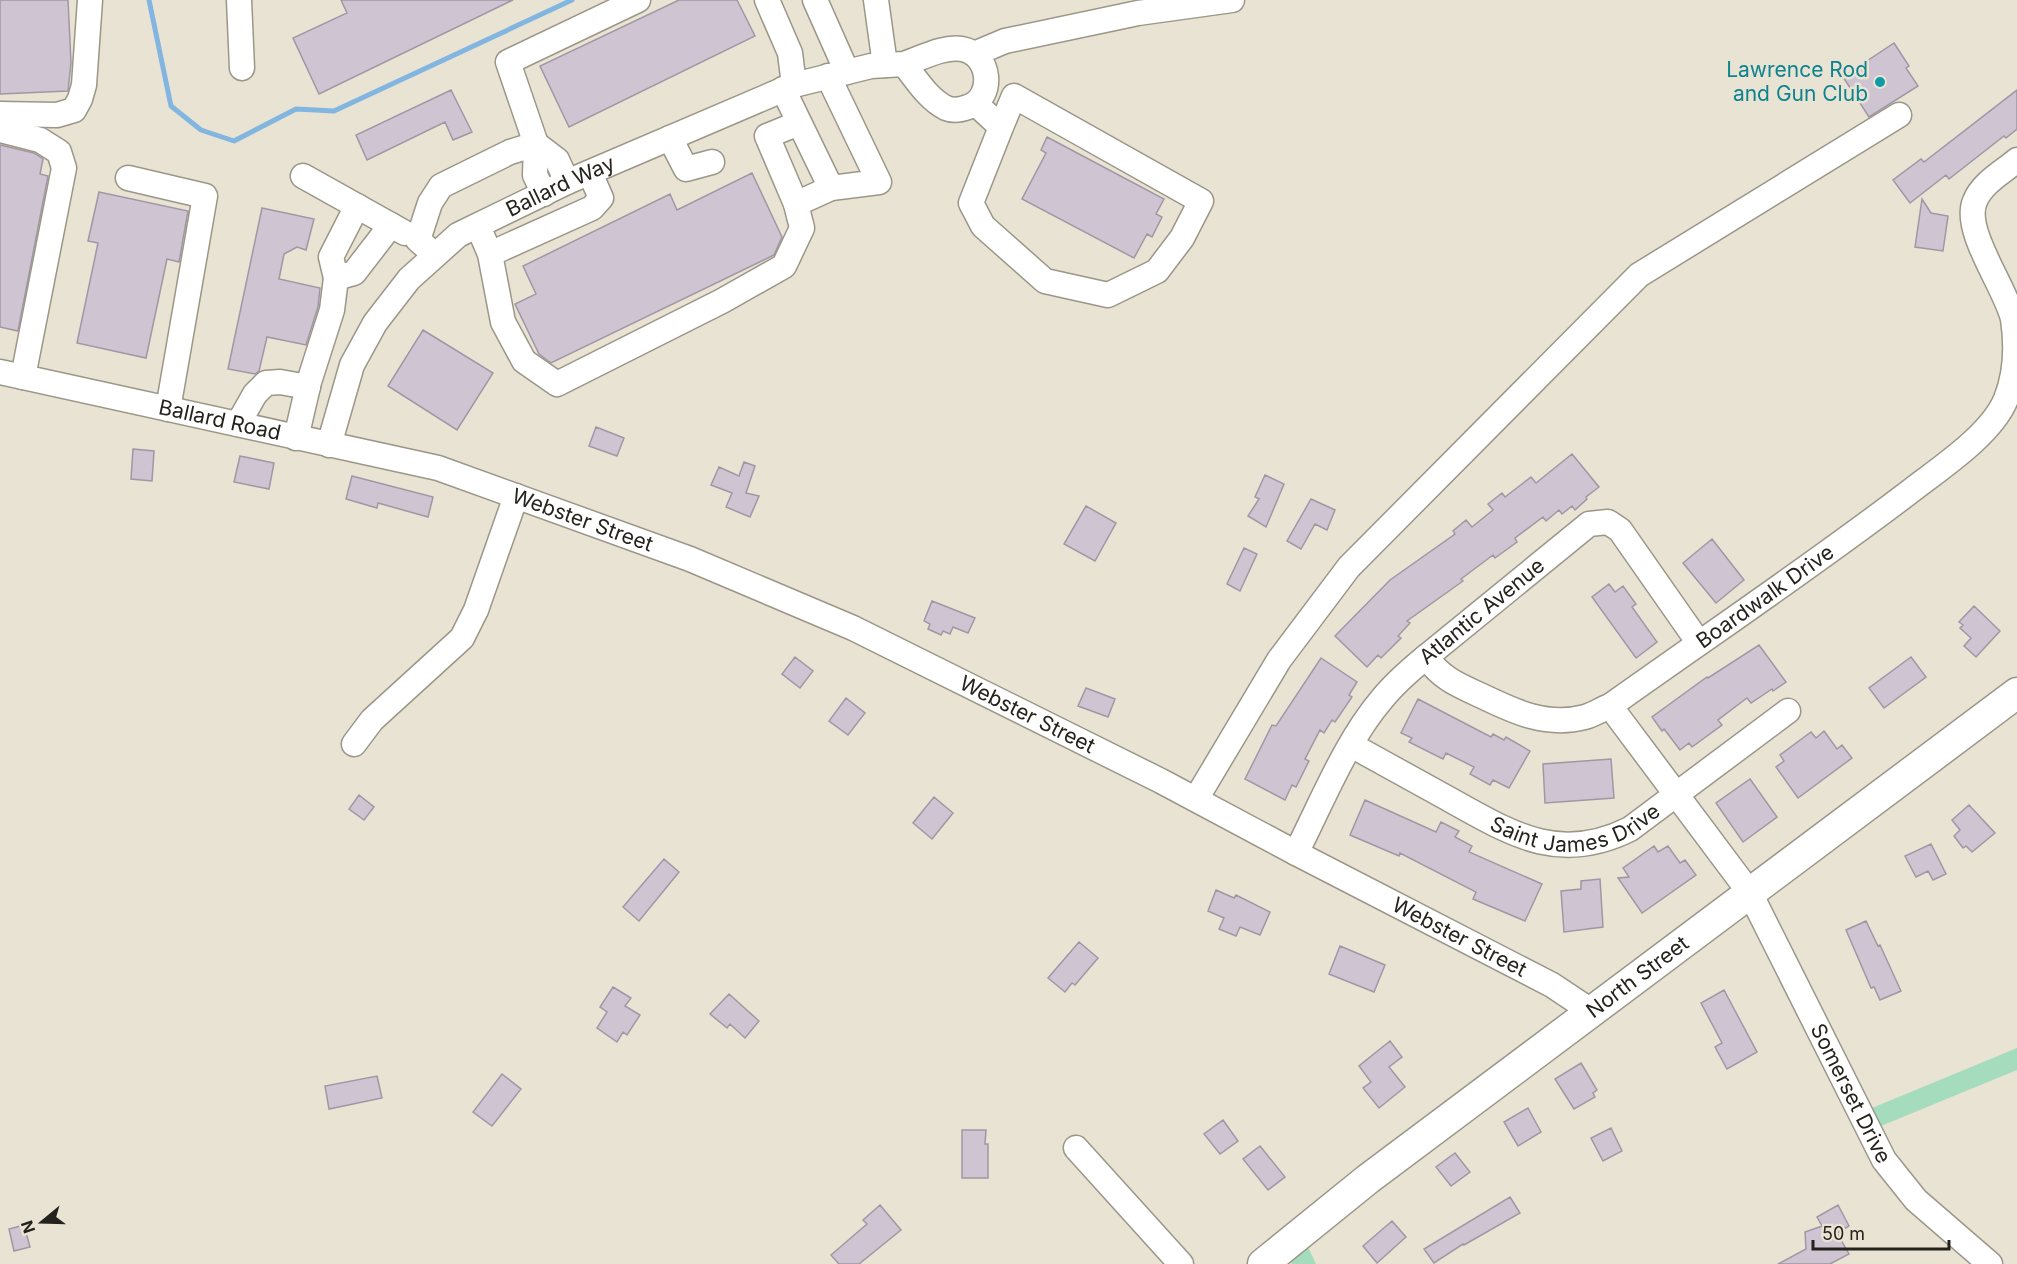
<svg xmlns="http://www.w3.org/2000/svg" width="2017" height="1264" font-family="Inter,sans-serif">
<rect width="100%" height="100%" fill="#e9e3d4"/>
<path fill="#a5dcbd" d="M 2017,1048 L 2017,1070 L 1881,1126 L 1872,1108 Z
M 1308,1247 L 1316,1264 L 1292,1264 L 1291,1262 Z"/>
<g fill="none" stroke-linecap="round" stroke-linejoin="round">
<path stroke="#82b5e0" stroke-width="5" d="M 149,0 L 171,106 L 201,130 L 234,141 L 296,109 L 334,111 L 572,0"/>
</g>
<path fill="#cec4d2" stroke="#a097a5" stroke-width="1.5" d="M 0,0 L 68,0 L 71,63 L 68,91 L 0,94 Z
M 341,0 L 513,0 L 319,94 L 293,38 L 347,13 Z
M 679,0 L 737,0 L 755,36 L 569,127 L 540,66 Z
M 1894,43 L 1909,66 L 1906,68 L 1918,86 L 1869,117 L 1843,77 Z
M 451,90 L 472,132 L 453,140 L 445,122 L 367,160 L 356,135 Z
M 2017,90 L 2017,129 L 2006,138 L 2004,136 L 1949,179 L 1946,175 L 1910,203 L 1893,180 L 1921,159 L 1924,162 Z
M 1047,137 L 1164,199 L 1156,214 L 1162,217 L 1152,237 L 1147,234 L 1134,258 L 1022,199 L 1046,153 L 1041,150 Z
M 0,145 L 34,153 L 43,159 L 40,174 L 48,176 L 18,331 L 0,327 Z
M 752,173 L 782,237 L 774,255 L 551,363 L 539,354 L 515,304 L 536,294 L 523,266 L 670,194 L 677,210 Z
M 99,192 L 188,211 L 179,262 L 167,259 L 146,358 L 77,343 L 98,243 L 88,241 Z
M 1922,199 L 1931,213 L 1948,216 L 1943,251 L 1915,247 Z
M 262,208 L 314,219 L 306,250 L 297,247 L 284,254 L 279,279 L 320,288 L 318,307 L 306,345 L 267,337 L 259,371 L 255,374 L 228,369 Z
M 423,330 L 493,373 L 457,430 L 388,386 Z
M 596,427 L 624,438 L 617,456 L 589,446 Z
M 133,449 L 154,451 L 152,481 L 131,479 Z
M 1572,454 L 1599,487 L 1586,497 L 1587,499 L 1575,510 L 1572,506 L 1562,514 L 1559,510 L 1546,521 L 1543,517 L 1515,538 L 1517,542 L 1495,558 L 1493,555 L 1461,579 L 1463,581 L 1407,621 L 1410,623 L 1398,636 L 1401,638 L 1381,658 L 1378,655 L 1367,667 L 1335,636 L 1390,580 L 1455,534 L 1453,531 L 1466,520 L 1472,527 L 1493,510 L 1488,504 L 1502,493 L 1505,497 L 1531,477 L 1536,483 Z
M 240,456 L 274,463 L 269,489 L 234,482 Z
M 744,462 L 755,466 L 746,493 L 759,496 L 750,517 L 726,507 L 732,493 L 711,485 L 719,467 L 739,476 Z
M 1265,475 L 1284,484 L 1266,527 L 1248,516 L 1259,499 L 1255,497 Z
M 352,476 L 433,497 L 428,517 L 378,503 L 377,508 L 346,499 Z
M 1311,499 L 1335,510 L 1327,530 L 1315,524 L 1301,549 L 1287,541 Z
M 1086,506 L 1116,523 L 1095,561 L 1064,544 Z
M 1712,539 L 1744,580 L 1716,603 L 1683,563 Z
M 1244,548 L 1257,554 L 1240,591 L 1227,584 Z
M 1609,584 L 1615,592 L 1623,586 L 1636,604 L 1632,607 L 1657,642 L 1636,658 L 1592,597 Z
M 932,601 L 975,618 L 968,633 L 953,627 L 950,634 L 943,631 L 941,635 L 928,629 L 930,624 L 924,621 Z
M 1974,606 L 2000,631 L 1976,657 L 1964,646 L 1971,638 L 1960,628 L 1963,625 L 1959,622 Z
M 1759,645 L 1786,682 L 1773,691 L 1772,689 L 1751,703 L 1747,698 L 1718,720 L 1722,725 L 1692,747 L 1689,743 L 1680,750 L 1664,729 L 1662,731 L 1652,717 L 1707,677 L 1708,678 Z
M 795,657 L 813,671 L 800,688 L 782,674 Z
M 1911,657 L 1926,677 L 1884,708 L 1869,688 Z
M 1321,658 L 1357,682 L 1349,695 L 1352,697 L 1335,722 L 1332,720 L 1324,733 L 1320,730 L 1305,759 L 1309,761 L 1296,787 L 1292,785 L 1285,800 L 1245,779 L 1272,725 L 1276,726 Z
M 1086,688 L 1115,699 L 1108,717 L 1078,706 Z
M 846,698 L 865,713 L 848,735 L 829,721 Z
M 1418,699 L 1491,737 L 1493,734 L 1504,740 L 1506,737 L 1530,751 L 1509,788 L 1493,780 L 1490,785 L 1470,774 L 1474,767 L 1446,753 L 1443,759 L 1409,742 L 1412,738 L 1401,733 Z
M 1824,731 L 1837,749 L 1842,745 L 1852,758 L 1798,798 L 1776,767 L 1784,761 L 1780,755 L 1811,732 L 1816,738 Z
M 1611,759 L 1614,798 L 1545,803 L 1543,764 Z
M 1750,779 L 1777,817 L 1743,842 L 1716,803 Z
M 359,795 L 374,807 L 364,820 L 349,809 Z
M 934,797 L 953,813 L 932,839 L 913,823 Z
M 1365,800 L 1436,832 L 1441,822 L 1459,831 L 1455,837 L 1472,846 L 1469,852 L 1542,884 L 1525,921 L 1473,899 L 1476,892 L 1400,853 L 1399,856 L 1350,835 Z
M 1969,805 L 1995,833 L 1972,852 L 1966,846 L 1963,848 L 1954,836 L 1960,830 L 1952,820 Z
M 1931,844 L 1946,874 L 1933,880 L 1928,871 L 1916,877 L 1905,856 Z
M 1654,846 L 1658,852 L 1668,846 L 1680,863 L 1685,860 L 1696,875 L 1642,913 L 1618,878 L 1629,877 L 1623,868 Z
M 664,859 L 679,872 L 639,921 L 623,907 Z
M 1600,879 L 1603,927 L 1564,932 L 1561,891 L 1581,889 L 1581,881 Z
M 1216,890 L 1234,898 L 1236,895 L 1270,912 L 1260,935 L 1240,927 L 1236,936 L 1219,929 L 1224,918 L 1208,911 Z
M 1866,921 L 1878,946 L 1880,945 L 1901,991 L 1880,1000 L 1874,987 L 1871,988 L 1846,930 Z
M 1079,942 L 1098,958 L 1075,985 L 1072,983 L 1065,992 L 1048,978 Z
M 1340,946 L 1385,965 L 1374,992 L 1329,974 Z
M 613,987 L 631,998 L 625,1006 L 640,1015 L 627,1035 L 623,1032 L 617,1042 L 597,1028 L 607,1012 L 600,1007 Z
M 1724,990 L 1757,1052 L 1727,1069 L 1715,1047 L 1722,1043 L 1701,1003 Z
M 729,994 L 759,1021 L 745,1038 L 730,1024 L 727,1028 L 710,1014 Z
M 1390,1041 L 1402,1057 L 1389,1067 L 1405,1087 L 1379,1108 L 1363,1088 L 1371,1082 L 1359,1066 Z
M 1581,1063 L 1597,1090 L 1593,1093 L 1595,1097 L 1574,1109 L 1555,1079 Z
M 502,1074 L 521,1089 L 492,1126 L 473,1112 Z
M 377,1076 L 382,1098 L 329,1109 L 325,1086 Z
M 1528,1108 L 1541,1132 L 1518,1146 L 1504,1122 Z
M 1223,1120 L 1238,1141 L 1220,1154 L 1204,1134 Z
M 1611,1128 L 1622,1151 L 1603,1161 L 1591,1138 Z
M 962,1130 L 986,1130 L 985,1144 L 988,1144 L 988,1178 L 962,1178 Z
M 1260,1146 L 1285,1177 L 1268,1190 L 1243,1159 Z
M 1455,1153 L 1470,1172 L 1451,1186 L 1436,1167 Z
M 1510,1197 L 1520,1213 L 1464,1245 L 1463,1244 L 1434,1263 L 1424,1249 Z
M 880,1205 L 901,1230 L 859,1264 L 839,1264 L 831,1255 L 867,1224 L 863,1220 Z
M 1838,1205 L 1849,1226 L 1837,1233 L 1849,1254 L 1830,1264 L 1778,1264 L 1806,1249 L 1805,1232 L 1822,1226 L 1817,1217 Z
M 1392,1221 L 1406,1237 L 1377,1263 L 1363,1246 Z
M 24,1225 L 30,1247 L 14,1251 L 9,1229 Z"/>
<g fill="none" stroke-linecap="round" stroke-linejoin="round">
<g stroke="#9b9687" stroke-width="27">
<g id="minor">
<path d="M 239,0 L 242,68"/>
<path d="M 767,0 L 790,53 L 794,85"/>
<path d="M 815,0 L 847,72"/>
<path d="M 876,0 L 885,65"/>
<path d="M 974,54 L 1005,41 L 1138,13 L 1232,0"/>
<path d="M 828,76 L 879,182 L 831,188"/>
<path d="M 783,89 L 831,188 L 796,204 L 767,136 L 799,123"/>
<path d="M 976,104 L 1001,127 L 971,203 L 983,226 L 1045,281 L 1108,295 L 1157,271 L 1182,238 L 1201,201 L 1014,96 L 1001,127"/>
<path d="M 0,114 L 57,115 L 74,110 L 80,99 L 84,85 L 90,0"/>
<path d="M 0,130 L 40,140 L 59,152 L 64,168 L 23,377"/>
<path d="M 670,138 L 686,169 L 712,162"/>
<path d="M 536,144 L 557,160 L 567,182"/>
<path d="M 303,176 L 405,233"/>
<path d="M 128,178 L 205,196 L 168,409"/>
<path d="M 544,194 L 535,175 L 536,144 L 508,62 L 638,0"/>
<path d="M 357,206 L 331,257 L 336,278 L 354,273 L 391,225"/>
<path d="M 478,226 L 490,254 L 503,322 L 524,361 L 557,384 L 722,301 L 784,266 L 802,228 L 796,204"/>
<path d="M 490,254 L 592,208 L 601,198 L 590,173"/>
<path d="M 435,255 L 418,240 L 430,203 L 441,186 L 510,152 L 536,144"/>
<path id="s1" d="M 0,372 L 438,468 L 690,559 L 853,628 L 1161,781 L 1296,853 L 1552,985 L 1591,1011"/>
<path d="M 238,424 L 255,394 L 266,383 L 280,382 L 308,387"/>
<path d="M 296,438 L 309,382 L 332,310 L 336,278"/>
<path id="s2" d="M 329,445 L 352,365 L 375,323 L 409,279 L 458,235 L 567,182 L 794,85 L 871,66 L 904,64 C 916,79 928,99 946,108 C 953,111 960,110 968,107 C 995,98 991,54 962,49 C 943,46 922,58 904,64"/>
<path id="s3" d="M 1426,657 C 1442,679 1458,685 1482,696 C 1515,712 1547,727 1585,717 C 1593,715 1602,709 1610,706 C 1711,634 1814,565 1912,490 C 1942,467 1992,434 2006,399 C 2016,374 2017,346 2013,319 C 2006,288 1962,230 1975,201 C 1982,183 2003,172 2017,160"/>
<path id="s4" d="M 1610,706 L 1750,893 L 1884,1160 L 1916,1200 L 1990,1264"/>
<path d="M 354,744 L 372,720 L 462,638 L 476,610 L 516,496"/>
<path id="s5" d="M 1351,745 C 1383,763 1415,780 1447,798 C 1510,833 1558,865 1630,829 L 1788,711"/>
<path d="M 1196,799 L 1279,660 L 1349,567 L 1639,275 L 1899,115"/>
<path id="s6" d="M 1296,853 C 1321,804 1346,741 1382,699 C 1395,683 1410,670 1426,657 L 1589,524 L 1608,522 L 1620,530 L 1699,643"/>
<path d="M 1076,1148 L 1181,1264"/>
</g>
</g>
<g stroke="#9b9687" stroke-width="33">
<g id="major">
<path id="s7" d="M 1263,1264 L 1368,1179 L 2017,693"/>
</g>
</g>
<use href="#minor" stroke="#fff" stroke-width="24"/>
<use href="#major" stroke="#fff" stroke-width="30"/>
</g>
<circle fill="#0f9aa8" stroke="#e9e3d4" stroke-width="2" cx="1880" cy="82" r="6"/>
<g text-anchor="middle" stroke-width="5" stroke-linejoin="round" paint-order="stroke">
<g font-size="21" fill="#0d838f" stroke="#e9e3d4" text-anchor="end">
<text x="1868" y="77">Lawrence Rod<tspan x="1868" dy="24">and Gun Club</tspan></text>
</g>
<g font-size="21" fill="#24221c" stroke="#e9e3d4">
<text dy="7" stroke="none"><textPath href="#s2" startOffset="366">Ballard Way</textPath></text>
<text dy="7" stroke="none"><textPath href="#s1" startOffset="225">Ballard Road</textPath></text>
<text dy="7" stroke="none"><textPath href="#s1" startOffset="602">Webster Street</textPath></text>
<text dy="7" stroke="none"><textPath href="#s3" startOffset="394">Boardwalk Drive</textPath></text>
<text dy="7" stroke="none"><textPath href="#s6" startOffset="310">Atlantic Avenue</textPath></text>
<text dy="7" stroke="none"><textPath href="#s1" startOffset="1088">Webster Street</textPath></text>
<text dy="7" stroke="none"><textPath href="#s5" startOffset="250">Saint James Drive</textPath></text>
<text dy="7" stroke="none"><textPath href="#s1" startOffset="1574">Webster Street</textPath></text>
<text dy="7" stroke="none"><textPath href="#s7" startOffset="472">North Street</textPath></text>
<text dy="7" stroke="none"><textPath href="#s4" startOffset="458">Somerset Drive</textPath></text>
</g>
</g>
<g transform="translate(42 1222) rotate(251)" stroke="#e9e3d4" stroke-width="4.5" paint-order="stroke">
<path d="M0-4.5L10 22L0 15L-10 22Z" fill="#24221c"/>
<text y="-9" font-size="16" font-weight="bold" text-anchor="middle" fill="#24221c">N</text>
</g>
<path d="M1813 1240v9h136v-9" fill="none" stroke="#24221c" stroke-width="3"/>
<text x="1822" y="1240" font-size="18" fill="#24221c" stroke="#e9e3d4" stroke-width="4.5" paint-order="stroke">50 m</text>
</svg>
